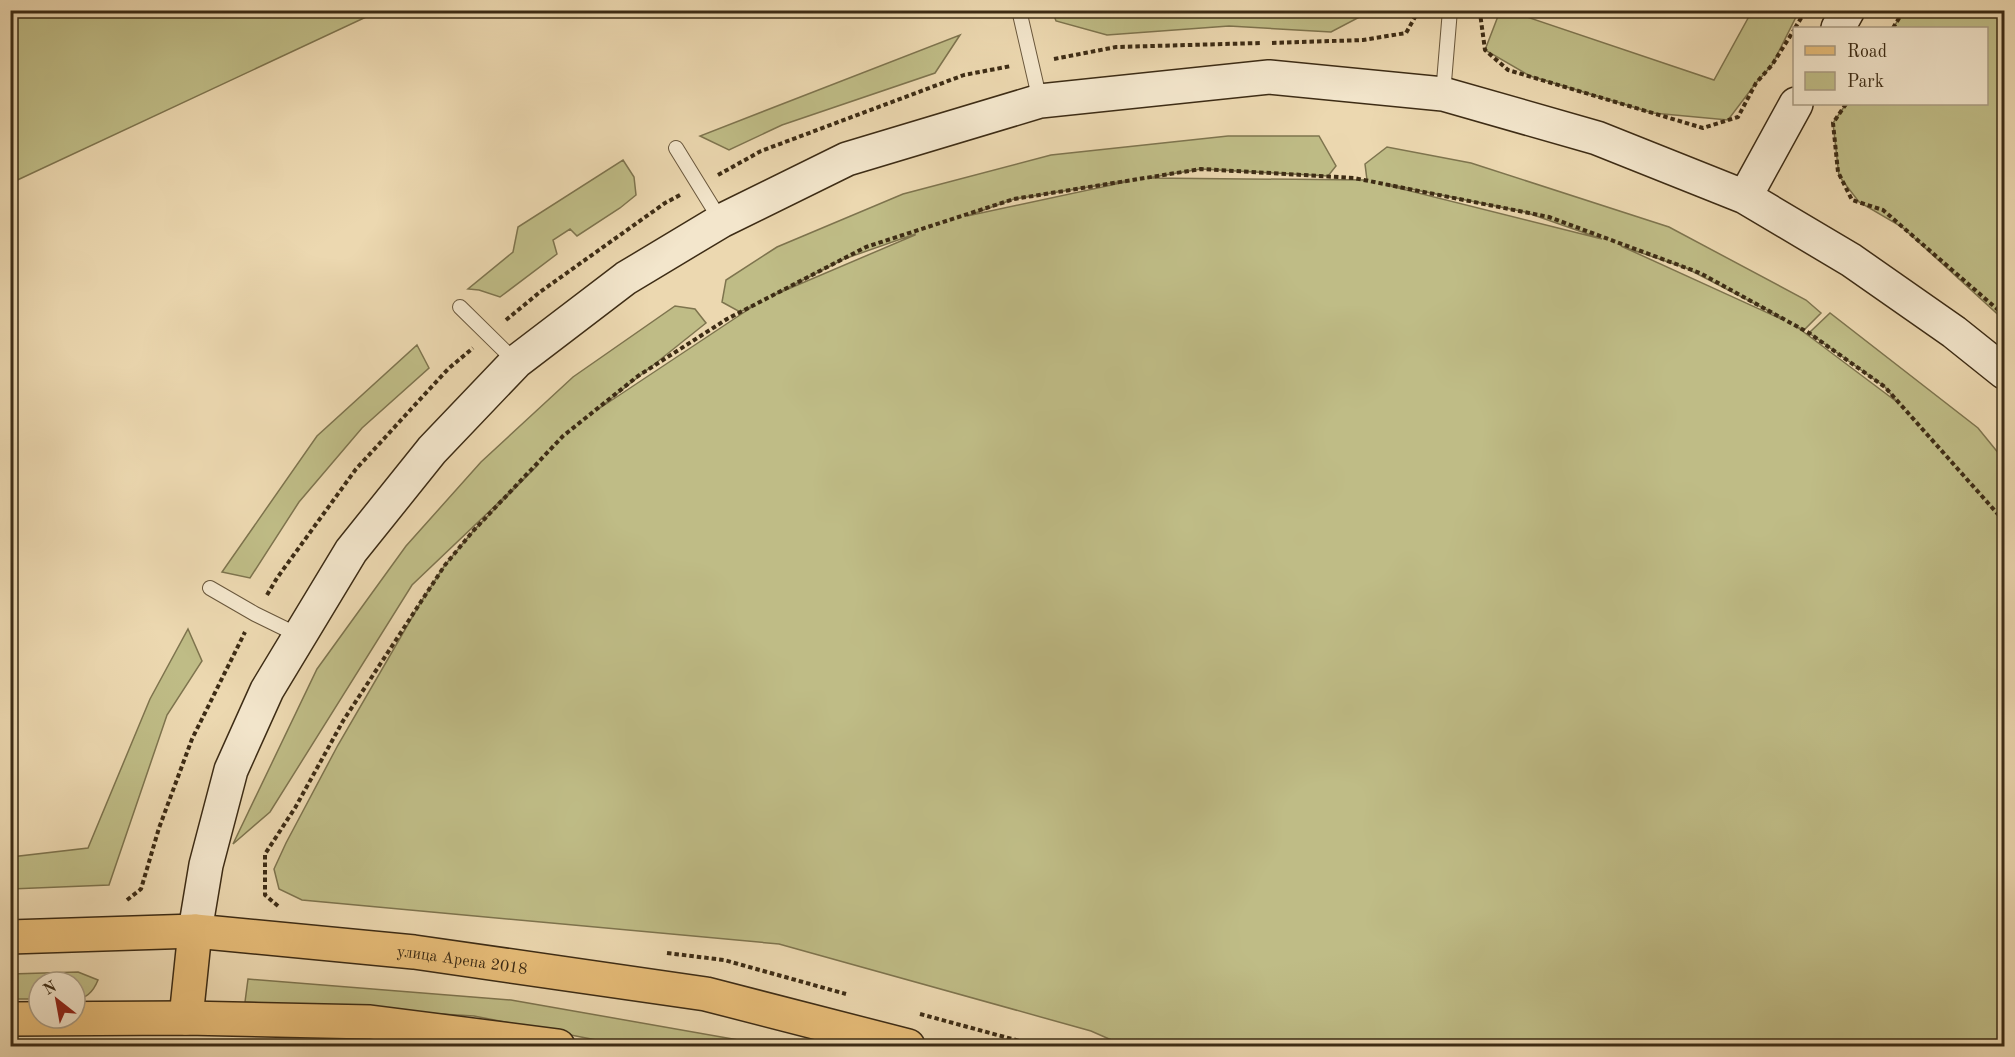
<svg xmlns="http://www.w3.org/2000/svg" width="2015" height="1057" font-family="'Old Standard TT',serif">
<rect width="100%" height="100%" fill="#ecd8b0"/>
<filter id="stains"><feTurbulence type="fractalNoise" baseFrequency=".00333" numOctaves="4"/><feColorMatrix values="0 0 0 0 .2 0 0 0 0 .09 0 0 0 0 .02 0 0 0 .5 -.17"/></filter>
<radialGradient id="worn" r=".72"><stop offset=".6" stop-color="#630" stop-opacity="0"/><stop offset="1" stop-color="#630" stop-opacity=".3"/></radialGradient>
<path fill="#bfbc86" stroke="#7e744e" stroke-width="1.5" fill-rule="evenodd" d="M 11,10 L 379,10 L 379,11 L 11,183 Z
M 1080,10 L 1371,10 L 1371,11 L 1331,32 L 1229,26 L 1107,35 L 1056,21 L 1053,13 Z
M 1500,11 L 1509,11 L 1714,80 L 1752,11 L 1799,11 L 1772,65 L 1756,83 L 1728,120 L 1653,113 L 1530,76 L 1485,50 Z
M 1904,11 L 2004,11 L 2004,320 L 1902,227 L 1859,202 L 1839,176 L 1833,123 L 1846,104 L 1986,104 L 1986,28 L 1893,28 Z
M 960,35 L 935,73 L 782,125 L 729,150 L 700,136 Z
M 1228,136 L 1319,136 L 1336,166 L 1328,176 L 1201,169 L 1147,178 L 1367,180 L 1365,164 L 1387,147 L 1471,163 L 1669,227 L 1806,300 L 1821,313 L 1804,330 L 1797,327 L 1897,402 L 1885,387 L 1809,333 L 1830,313 L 1978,428 L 2004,460 L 2004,1046 L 1125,1046 L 1091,1031 L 779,944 L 302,900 L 279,889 L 274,869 L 286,843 L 338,745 L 421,602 L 445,565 L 474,530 L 539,464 L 412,585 L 270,812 L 233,844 L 317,669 L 406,546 L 481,462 L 573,377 L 675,306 L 695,309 L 706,323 L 597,410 L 755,305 L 740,312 L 722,302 L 726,280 L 777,247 L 903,194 L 1051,155 ZM 1126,181 L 1126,182 L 967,216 L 1014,199 ZM 1386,184 L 1525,212 L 1602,239 L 1386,185 ZM 915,234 L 915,235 L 774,295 L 844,259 ZM 1621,246 L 1686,268 L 1782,318 L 1781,319 Z
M 623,160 L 634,177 L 636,195 L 620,208 L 577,236 L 570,229 L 553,240 L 557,254 L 500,297 L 479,290 L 468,289 L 513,252 L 518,227 Z
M 417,345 L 429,368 L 362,428 L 299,502 L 250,578 L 222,572 L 317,436 Z
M 188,629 L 202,661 L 167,715 L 109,885 L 11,889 L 11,857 L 88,848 L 150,699 Z
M 78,972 L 98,980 C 94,990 87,999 75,999 L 75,982 L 39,982 L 39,999 L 11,999 L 11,974 Z
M 248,979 L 511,1000 L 773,1046 L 627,1046 L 474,1016 L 245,1002 Z
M 127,1040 L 241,1046 L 11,1046 L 11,1045 Z"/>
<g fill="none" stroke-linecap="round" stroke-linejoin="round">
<g stroke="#69573c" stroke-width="16">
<path id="service" d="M 1019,10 L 1040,101
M 1443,94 L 1450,10
M 676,148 L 721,221
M 460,307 L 516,362
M 210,588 L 255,614 L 300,636"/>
</g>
<g stroke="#3d2c15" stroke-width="36">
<path id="secondary" d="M 1838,28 L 1848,10
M 1745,197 L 1796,104
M 195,931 L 206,865 L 231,770 L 267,690 L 351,551 L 432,450 L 516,362 L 626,278 L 721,221 L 847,159 L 1040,101 L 1269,77 L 1443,94 L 1597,138 L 1745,197 L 1851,260 L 1954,332 L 2004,372"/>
</g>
<g stroke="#3d2c15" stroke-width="36">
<g id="primary">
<path id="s1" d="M 10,937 L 195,931 L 414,952 L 706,994 L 908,1046"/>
<path d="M 186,1018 L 195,931"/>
<path d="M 10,1019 L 186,1018 L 370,1022 L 558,1046"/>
</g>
</g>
<path stroke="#3d2c15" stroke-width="4" stroke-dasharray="4.5 3" stroke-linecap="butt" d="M 1470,11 L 1480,13 L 1485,50 L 1508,70 L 1703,128 L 1738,117 L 1756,83 L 1772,65 L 1794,30
M 1795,28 L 1806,10
M 1893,28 L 1904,10
M 1272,43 L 1363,40 L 1406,33 L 1419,10
M 1054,59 L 1116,47 L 1261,43
M 1846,104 L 1833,123 L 1838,172 L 1852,200 L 1883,210 L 2004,315
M 718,175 L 761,151 L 964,75 L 1011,66
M 506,320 L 540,292 L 665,203 L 680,195
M 267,595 L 277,578 L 356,469 L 448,369 L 473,348
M 127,900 L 141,889 L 159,828 L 192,739 L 245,632
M 278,906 L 265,895 L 265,854 L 295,808 L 343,721 L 445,565 L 474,530 L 563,436 L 638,376 L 727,319 L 866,247 L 1014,199 L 1201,169 L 1354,178 L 1549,217 L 1700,273 L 1809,333 L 1885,387 L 2004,521
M 667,953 L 724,960 L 846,994
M 920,1014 L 1038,1046"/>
<use href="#service" stroke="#f3e6cc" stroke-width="14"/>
<use href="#secondary" stroke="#f3e6cc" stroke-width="33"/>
<use href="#primary" stroke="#e6bc78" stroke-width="33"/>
</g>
<g text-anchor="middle" stroke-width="5" stroke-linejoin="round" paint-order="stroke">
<g font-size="16" fill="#3d2c15" stroke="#f3e6cc">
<text dy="6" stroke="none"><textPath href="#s1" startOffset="454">улица Арена 2018</textPath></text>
</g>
</g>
<rect width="2015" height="1057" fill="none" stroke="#ecd8b0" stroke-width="36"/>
<rect x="12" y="12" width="1991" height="1033" fill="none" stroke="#3d2c15" stroke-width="3"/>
<rect x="18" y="18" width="1979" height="1021" fill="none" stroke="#3d2c15" stroke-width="1.5"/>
<rect x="1793" y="27" width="195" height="78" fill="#f3e6cc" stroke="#aa9c83" stroke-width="1.5"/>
<rect x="1805" y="46" width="30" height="9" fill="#e6bc78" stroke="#aa9c83" stroke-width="1.5"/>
<text x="1847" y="57" font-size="18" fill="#3d2c15">Road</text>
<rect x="1805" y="72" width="30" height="18" fill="#bfbc86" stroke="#aa9c83" stroke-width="1.5"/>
<text x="1847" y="87" font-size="18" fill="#3d2c15">Park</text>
<g transform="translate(57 1000) rotate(329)"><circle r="28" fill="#f3e6cc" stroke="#aa9c83" stroke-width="1.5"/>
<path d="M0-4.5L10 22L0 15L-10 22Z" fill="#8f2418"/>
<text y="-9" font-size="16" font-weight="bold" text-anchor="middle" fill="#3d2c15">N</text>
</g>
<rect width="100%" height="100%" filter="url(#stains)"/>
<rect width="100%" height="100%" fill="url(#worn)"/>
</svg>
